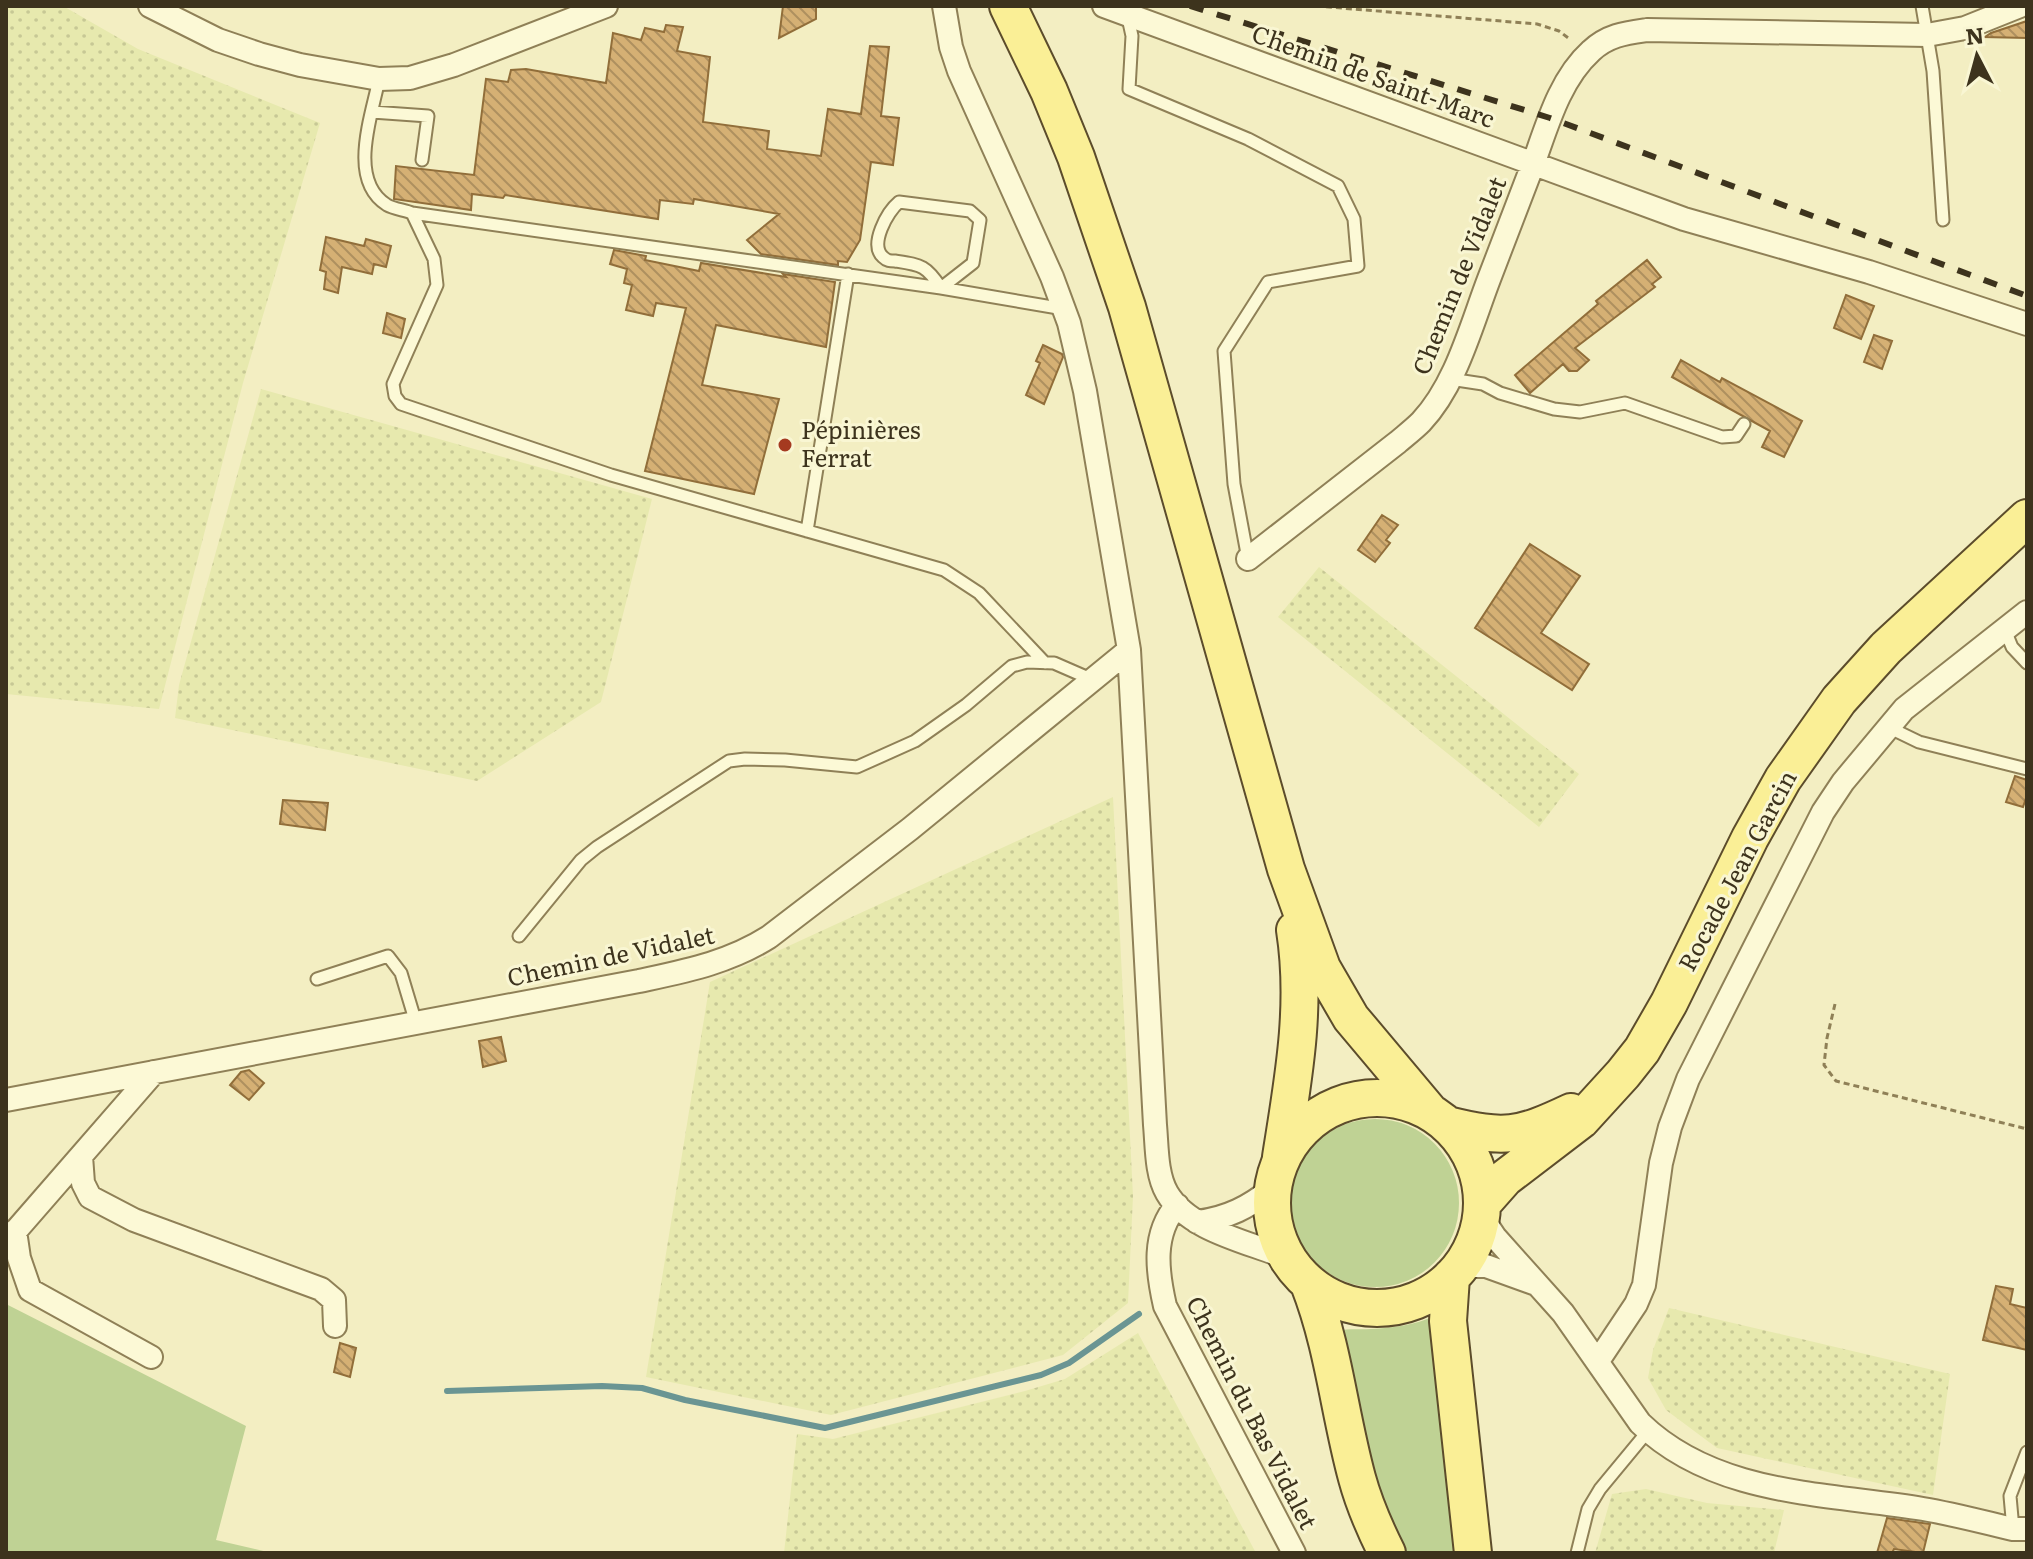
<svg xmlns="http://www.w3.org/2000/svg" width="2033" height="1559" font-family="Literata,serif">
<defs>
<pattern id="farmland-dots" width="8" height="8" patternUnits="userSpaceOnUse" patternTransform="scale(2)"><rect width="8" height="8" fill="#e7e9ae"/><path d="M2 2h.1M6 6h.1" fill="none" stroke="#c7c895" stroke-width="1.8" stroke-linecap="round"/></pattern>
<pattern id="building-back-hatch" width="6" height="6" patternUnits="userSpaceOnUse" patternTransform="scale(2)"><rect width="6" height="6" fill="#d5b074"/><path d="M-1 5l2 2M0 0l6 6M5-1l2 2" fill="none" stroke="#ae905f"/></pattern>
</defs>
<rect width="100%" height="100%" fill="#f3eec2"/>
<path fill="url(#farmland-dots)" d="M 6,6 L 63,6 L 138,49 L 320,123 L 243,383 L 159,709 L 6,694 Z
M 261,389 L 652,499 L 601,702 L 477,781 L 175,718 L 179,685 Z
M 1319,567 L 1579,774 L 1539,827 L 1278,617 Z
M 1113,797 L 1133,1196 L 1128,1303 L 1063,1355 L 831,1415 L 646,1377 L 710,982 Z
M 1669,1308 L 1950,1374 L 1933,1495 L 1717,1448 L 1666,1410 L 1648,1378 L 1653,1350 Z
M 1138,1333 L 1256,1553 L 784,1553 L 797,1434 L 833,1439 L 1025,1391 L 1065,1379 Z
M 1646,1489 L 1707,1503 L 1784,1510 L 1774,1553 L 1595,1553 L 1612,1494 Z"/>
<path fill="#bfd294" d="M1291 1203a84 84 0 1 1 168 0a84 84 0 1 1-168 0Z
M 6,1304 L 246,1426 L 216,1540 L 272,1553 L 6,1553 Z
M 1435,1316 L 1461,1553 L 1399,1553 L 1371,1483 L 1338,1331 C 1350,1328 1359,1330 1371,1329 C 1394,1328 1414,1325 1435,1316 Z"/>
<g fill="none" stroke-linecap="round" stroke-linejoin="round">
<path stroke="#6a9593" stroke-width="6" d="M 447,1391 L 602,1386 L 642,1388 L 685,1400 L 825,1428 L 1041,1375 L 1069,1363 L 1139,1314"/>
</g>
<path fill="url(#building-back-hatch)" stroke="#916e3a" stroke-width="2" d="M 783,6 L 816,6 L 816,19 L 779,38 Z
M 2027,21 L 2027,38 L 1985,37 L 1991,33 Z
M 666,25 L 683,27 L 677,51 L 710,57 L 703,122 L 769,131 L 767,149 L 821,156 L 828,109 L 861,114 L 870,46 L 889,47 L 881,116 L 899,118 L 893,165 L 871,162 L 860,240 L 847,262 L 838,261 L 838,265 L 761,254 L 747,240 L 779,214 L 694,199 L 693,204 L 660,200 L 658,219 L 505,195 L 503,198 L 472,194 L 471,210 L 394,199 L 396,166 L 474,175 L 486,79 L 508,82 L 511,70 L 526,69 L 606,83 L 613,33 L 641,40 L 645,28 L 664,32 Z
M 326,237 L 364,246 L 366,239 L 391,246 L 386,267 L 374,264 L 372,274 L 342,267 L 338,293 L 324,289 L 326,272 L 320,270 Z
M 614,250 L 646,256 L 645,260 L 699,271 L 701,263 L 786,277 L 783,274 L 835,282 L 826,347 L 716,325 L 702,385 L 779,399 L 754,494 L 645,471 L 686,308 L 656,303 L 653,316 L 626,310 L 632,285 L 624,283 L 627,269 L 610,264 Z
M 1647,260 L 1661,277 L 1652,284 L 1655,287 L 1575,348 L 1589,360 L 1577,371 L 1569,371 L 1563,364 L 1530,393 L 1515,375 L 1598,304 L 1596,301 Z
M 1846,295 L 1874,306 L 1861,339 L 1834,328 Z
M 387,313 L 405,319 L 401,338 L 383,333 Z
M 1874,335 L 1892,341 L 1882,369 L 1864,362 Z
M 1043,345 L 1062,354 L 1063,357 L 1044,404 L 1026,395 L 1040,363 L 1036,361 Z
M 1681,360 L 1720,382 L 1722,378 L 1802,421 L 1784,457 L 1762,447 L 1770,431 L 1672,377 Z
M 1382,515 L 1398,525 L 1386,540 L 1390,543 L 1375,562 L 1358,550 Z
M 1530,544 L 1580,576 L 1541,633 L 1589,664 L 1572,690 L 1475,628 Z
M 2015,776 L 2027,780 L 2027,795 L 2023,807 L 2006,802 Z
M 283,800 L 328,803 L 325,830 L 280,824 Z
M 501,1037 L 506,1061 L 483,1067 L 479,1041 Z
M 249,1070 L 264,1083 L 249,1100 L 230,1085 L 241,1072 Z
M 1996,1286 L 2013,1289 L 2010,1304 L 2027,1308 L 2027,1350 L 1983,1340 Z
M 340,1343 L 356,1348 L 350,1377 L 334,1372 Z
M 1887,1518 L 1930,1524 L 1923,1553 L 1894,1549 L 1892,1553 L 1877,1553 Z"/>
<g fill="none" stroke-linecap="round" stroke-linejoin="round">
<g stroke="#8f8057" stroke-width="15">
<path id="lane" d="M 1922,6 L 1933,71 L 1943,220
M 1127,13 L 1132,36 L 1129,89 L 1248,139 L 1338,186 L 1354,219 L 1358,266 L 1268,282 L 1224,351 L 1234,484 L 1248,559
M 379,79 C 372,115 347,180 387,205 C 394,209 405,210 412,213 L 941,288 L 1064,309
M 372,112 L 428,116 L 422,160
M 899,202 L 970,211 L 980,220 L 973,263 L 941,288 C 926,265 921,265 895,261 C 890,261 887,261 883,257 C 869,245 887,212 899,202 Z
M 412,213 L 434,259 L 437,285 L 393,384 L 395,396 L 401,404 L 611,475 L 944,570 L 979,593 L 1045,663
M 1450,379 L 1483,384 L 1500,393 L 1554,409 L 1580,412 L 1625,403 L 1722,437 L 1736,436 L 1744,424
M 807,531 L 848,274
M 2005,630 L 2012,647 L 2027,663
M 1888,727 L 1919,742 L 2027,769
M 519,936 L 581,860 L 597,847 L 729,761 L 745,759 L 785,760 L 857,767 L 915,741 L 966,705 L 1012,666 L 1027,662 L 1054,663 L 1093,680
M 317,979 L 388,956 L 401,973 L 416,1023
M 2013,1529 L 2010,1496 L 2027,1452
M 1577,1553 L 1588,1509 L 1600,1489 L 1648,1431"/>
</g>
<g stroke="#8f8057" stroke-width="26">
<path id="street" d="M 150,6 L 218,40 L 259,54 L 300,65 L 379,79 L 410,78 L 454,65 L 606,6
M 944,6 L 951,47 L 959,71 L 1052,277 L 1069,323 L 1085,391 L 1129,650 L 1155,1125 C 1157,1146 1156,1174 1167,1193 C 1189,1231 1250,1242 1287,1258
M 1104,6 L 1684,219 L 1869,272 L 2027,324
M 1248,559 L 1398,442 C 1405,436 1414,429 1421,422 C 1456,385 1471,326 1489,279 C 1504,239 1520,199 1535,159 C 1548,122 1561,78 1591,51 C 1608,35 1626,33 1647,30 L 1927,35 L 1965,28 L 2020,6
M 6,1100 L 639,981 C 685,971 728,963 769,937 L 910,829 L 1129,650
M 81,1156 L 83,1183 L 90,1197 L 134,1220 L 321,1289 L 334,1300 L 335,1326
M 1177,1205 C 1152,1234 1157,1271 1165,1306 L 1294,1553
M 1481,1216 L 1495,1237 L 1563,1313 L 1640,1423 C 1715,1496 1826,1493 1923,1509 C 1953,1514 1983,1522 2013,1529 L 2027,1529
M 1197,1222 C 1228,1218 1249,1207 1273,1188
M 15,1231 L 19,1258 L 30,1290 L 151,1357
M 6,1242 L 154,1072
M 1461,1266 L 1486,1266 L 1536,1284
M 1598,1361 L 1636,1304 L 1644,1285 L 1661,1163 L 1670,1127 L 1688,1079 L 1823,812 L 1843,782 L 1904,709 L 2027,612"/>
</g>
<g stroke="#5c4c2b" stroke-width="40">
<path id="primary" d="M 1008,6 L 1049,91 L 1076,157 L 1127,307 L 1286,869 L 1322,968 L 1351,1018 L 1430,1112
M1272 1203a105 105 0 1 1 210 0a105 105 0 1 1-210 0Z
M 1447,1125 C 1505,1139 1518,1137 1571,1112
M 1281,1157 C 1293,1081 1307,1007 1295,930
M 1482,1204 L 1505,1178 L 1581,1120 L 1623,1074 L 1642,1050 L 1669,1003 L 1750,838 L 1783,779 L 1839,700 L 1886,648 L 2027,518
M 1451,1277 L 1448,1321 L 1473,1553
M 1309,1284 C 1334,1348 1339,1412 1357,1478 C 1364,1504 1375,1529 1387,1553"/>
</g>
<path stroke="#8f8057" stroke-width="3" stroke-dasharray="6 4" stroke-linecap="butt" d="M 1316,6 L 1537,24 L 1559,31 L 1571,40
M 1835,1004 L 1827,1038 L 1824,1065 L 1836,1081 L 2027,1129"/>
<use href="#lane" stroke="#fcf9d6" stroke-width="11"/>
<use href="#street" stroke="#fcf9d6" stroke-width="22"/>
<use href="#primary" stroke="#faef96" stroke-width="36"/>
<path stroke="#3d331d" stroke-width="6" stroke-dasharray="14 14" stroke-linecap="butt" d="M 1190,6 L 1550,118 L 2027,296"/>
</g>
<circle fill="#a53a20" stroke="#f9f6d3" stroke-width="3" cx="785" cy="445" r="8"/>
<g text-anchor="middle" stroke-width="6" stroke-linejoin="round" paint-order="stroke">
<g font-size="24" fill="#3d331d" stroke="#f9f6d3">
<text transform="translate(1373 77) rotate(20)" y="8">Chemin de Saint-Marc</text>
<text transform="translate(1460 276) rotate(-68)" y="8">Chemin de Vidalet</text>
<text transform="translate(1738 871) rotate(-62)" y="8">Rocade Jean Garcin</text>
<text transform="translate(611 957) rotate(-12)" y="8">Chemin de Vidalet</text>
<text transform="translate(1251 1413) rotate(63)" y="8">Chemin du Bas Vidalet</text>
</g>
<g font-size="24" fill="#3d331d" stroke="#f9f6d3" text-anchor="start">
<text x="801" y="439">Pépinières<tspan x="801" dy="28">Ferrat</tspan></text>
</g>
</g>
<rect width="2033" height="1559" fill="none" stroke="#3d331d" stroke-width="16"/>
<g transform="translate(1977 56) rotate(354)" stroke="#f9f6d3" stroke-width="6" paint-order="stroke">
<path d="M0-6L14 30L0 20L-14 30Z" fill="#3d331d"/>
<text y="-12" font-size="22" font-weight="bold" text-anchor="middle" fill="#3d331d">N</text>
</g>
</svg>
